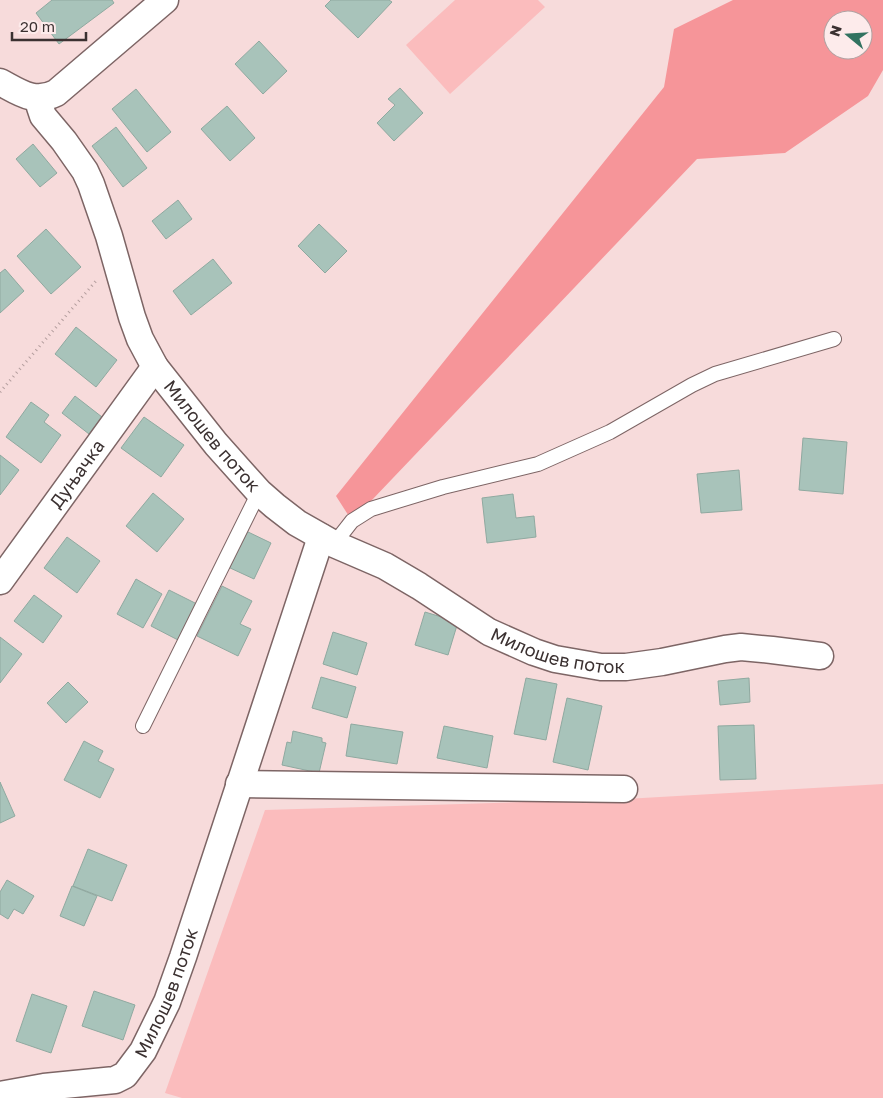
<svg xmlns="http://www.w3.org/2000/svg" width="883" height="1098" font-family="'Golos Text',sans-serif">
<rect width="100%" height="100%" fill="#f7dbdb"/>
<path fill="#fbbcbd" d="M 455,0 L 538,0 L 545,7 L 450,94 L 406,45 Z
M 883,784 L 883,1098 L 182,1098 L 165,1093 L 265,810 L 625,799 Z"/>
<path fill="#f69599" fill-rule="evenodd" d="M 733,0 L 883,0 L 883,70 L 868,96 L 785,153 L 697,159 L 352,521 L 336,496 L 664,87 L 674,29 ZM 833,20 L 863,20 L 863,50 L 833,50 Z"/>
<path fill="#a8c3ba" stroke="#8fa9a0" d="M 52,0 L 112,0 L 114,3 L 59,44 L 36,13 Z
M 331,0 L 389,0 L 392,2 L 358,38 L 325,6 Z
M 259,41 L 287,71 L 263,94 L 235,64 Z
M 400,88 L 423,113 L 394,141 L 377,123 L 395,105 L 388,99 Z
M 136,89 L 171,132 L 147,152 L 112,109 Z
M 227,106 L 255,138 L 230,161 L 201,129 Z
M 116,127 L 147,168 L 123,187 L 92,146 Z
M 33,144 L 57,173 L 40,187 L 16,159 Z
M 178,200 L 192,219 L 166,239 L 152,221 Z
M 319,224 L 347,251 L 325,273 L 298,246 Z
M 46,229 L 81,267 L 51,294 L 17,256 Z
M 213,259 L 232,283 L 191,315 L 173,291 Z
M 5,269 L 24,291 L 0,313 L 0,273 Z
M 76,327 L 117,360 L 96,387 L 55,354 Z
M 75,396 L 102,417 L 89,434 L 62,413 Z
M 31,402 L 49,415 L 44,422 L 61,435 L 41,463 L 6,437 Z
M 144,417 L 184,445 L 161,477 L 121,448 Z
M 803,438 L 847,442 L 843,494 L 799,490 Z
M 0,455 L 19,470 L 0,495 Z
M 739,470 L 742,510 L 701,513 L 697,474 Z
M 153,493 L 184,519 L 157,552 L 126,526 Z
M 513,494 L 516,518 L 534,516 L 536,537 L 487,543 L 482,498 Z
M 246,531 L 271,543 L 254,579 L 228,567 Z
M 67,537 L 100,561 L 77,593 L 44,568 Z
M 136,579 L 162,594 L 143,628 L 117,614 Z
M 222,586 L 252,601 L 240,624 L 251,629 L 238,656 L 197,636 Z
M 169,590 L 197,604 L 178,640 L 151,626 Z
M 34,595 L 62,616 L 43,643 L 14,621 Z
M 425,612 L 458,622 L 448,655 L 415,645 Z
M 333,632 L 367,643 L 357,675 L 323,664 Z
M 0,637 L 22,654 L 0,683 Z
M 321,677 L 356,687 L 347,718 L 312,708 Z
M 526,678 L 557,684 L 546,740 L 514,734 Z
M 749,678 L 750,702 L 720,705 L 718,681 Z
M 68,682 L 88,702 L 66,723 L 47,703 Z
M 567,698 L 602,706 L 588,770 L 553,762 Z
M 351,724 L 403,732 L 397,764 L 346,756 Z
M 754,725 L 756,779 L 720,780 L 718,726 Z
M 444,726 L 493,736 L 487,768 L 437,758 Z
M 293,731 L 322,738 L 322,742 L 326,743 L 319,773 L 282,765 L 287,742 L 291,743 Z
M 84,741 L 103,751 L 98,761 L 114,769 L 100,798 L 64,780 Z
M 0,782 L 15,816 L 0,823 Z
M 88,849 L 127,865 L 112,901 L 73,886 Z
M 7,880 L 34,896 L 23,914 L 14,909 L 8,919 L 0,914 L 0,892 Z
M 72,886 L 97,896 L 84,926 L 60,916 Z
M 94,991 L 135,1005 L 123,1040 L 82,1026 Z
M 32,994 L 67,1006 L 51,1053 L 16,1041 Z"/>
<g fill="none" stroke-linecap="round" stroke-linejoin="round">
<g stroke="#7d6565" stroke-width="16">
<path id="lane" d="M 334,544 L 352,521 L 371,509 L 443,487 L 538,464 L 610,432 L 692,385 L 715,374 L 834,339
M 143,726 L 259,492"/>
</g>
<g stroke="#7d6565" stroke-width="29">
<g id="street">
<path d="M 0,82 C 19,92 34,104 56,93 L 165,0"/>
<path id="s1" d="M 39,98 L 40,107 L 43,116 L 64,141 L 85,171 L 91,184 L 109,236 L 132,317 L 140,339 L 155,367 L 216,444 L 259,492 L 275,506 L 297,523 L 334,544 L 385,566 L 419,586 L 489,632 L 534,652 L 555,659 L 601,667 L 626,667 L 662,662 L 725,649 L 741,647 L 772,650 L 820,656"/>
<path id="s2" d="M 0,581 L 155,367"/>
<path d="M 239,784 L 624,789"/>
<path id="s3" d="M 0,1095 L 44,1087 L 115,1080 L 125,1075 L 143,1051 L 167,1002 L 183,957 L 321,537"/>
</g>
</g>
<path stroke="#b49e9e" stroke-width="3" stroke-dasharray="1 4" stroke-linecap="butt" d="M 0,392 L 96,281"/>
<use href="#lane" stroke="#fff" stroke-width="14"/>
<use href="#street" stroke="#fff" stroke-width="26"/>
</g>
<g text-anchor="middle" stroke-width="4" stroke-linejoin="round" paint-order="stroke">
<g font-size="18" fill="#3b3131" stroke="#fdebeb">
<text dy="6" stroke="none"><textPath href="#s1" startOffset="386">Милошев поток</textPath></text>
<text dy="6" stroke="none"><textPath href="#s2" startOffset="132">Дуњачка</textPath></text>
<text dy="6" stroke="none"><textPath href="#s1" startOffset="802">Милошев поток</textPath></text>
<text dy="6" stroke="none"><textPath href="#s3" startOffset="220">Милошев поток</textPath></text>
</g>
</g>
<g transform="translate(848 35) rotate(288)"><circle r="24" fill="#fdebeb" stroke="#afa1a1"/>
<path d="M0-4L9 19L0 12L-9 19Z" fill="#327260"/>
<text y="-8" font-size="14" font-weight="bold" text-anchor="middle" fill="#3b3131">N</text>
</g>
<path d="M12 32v8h74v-8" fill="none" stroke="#3b3131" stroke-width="2.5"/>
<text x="20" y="32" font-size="15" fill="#3b3131" stroke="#fdebeb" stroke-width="4" paint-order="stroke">20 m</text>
</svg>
